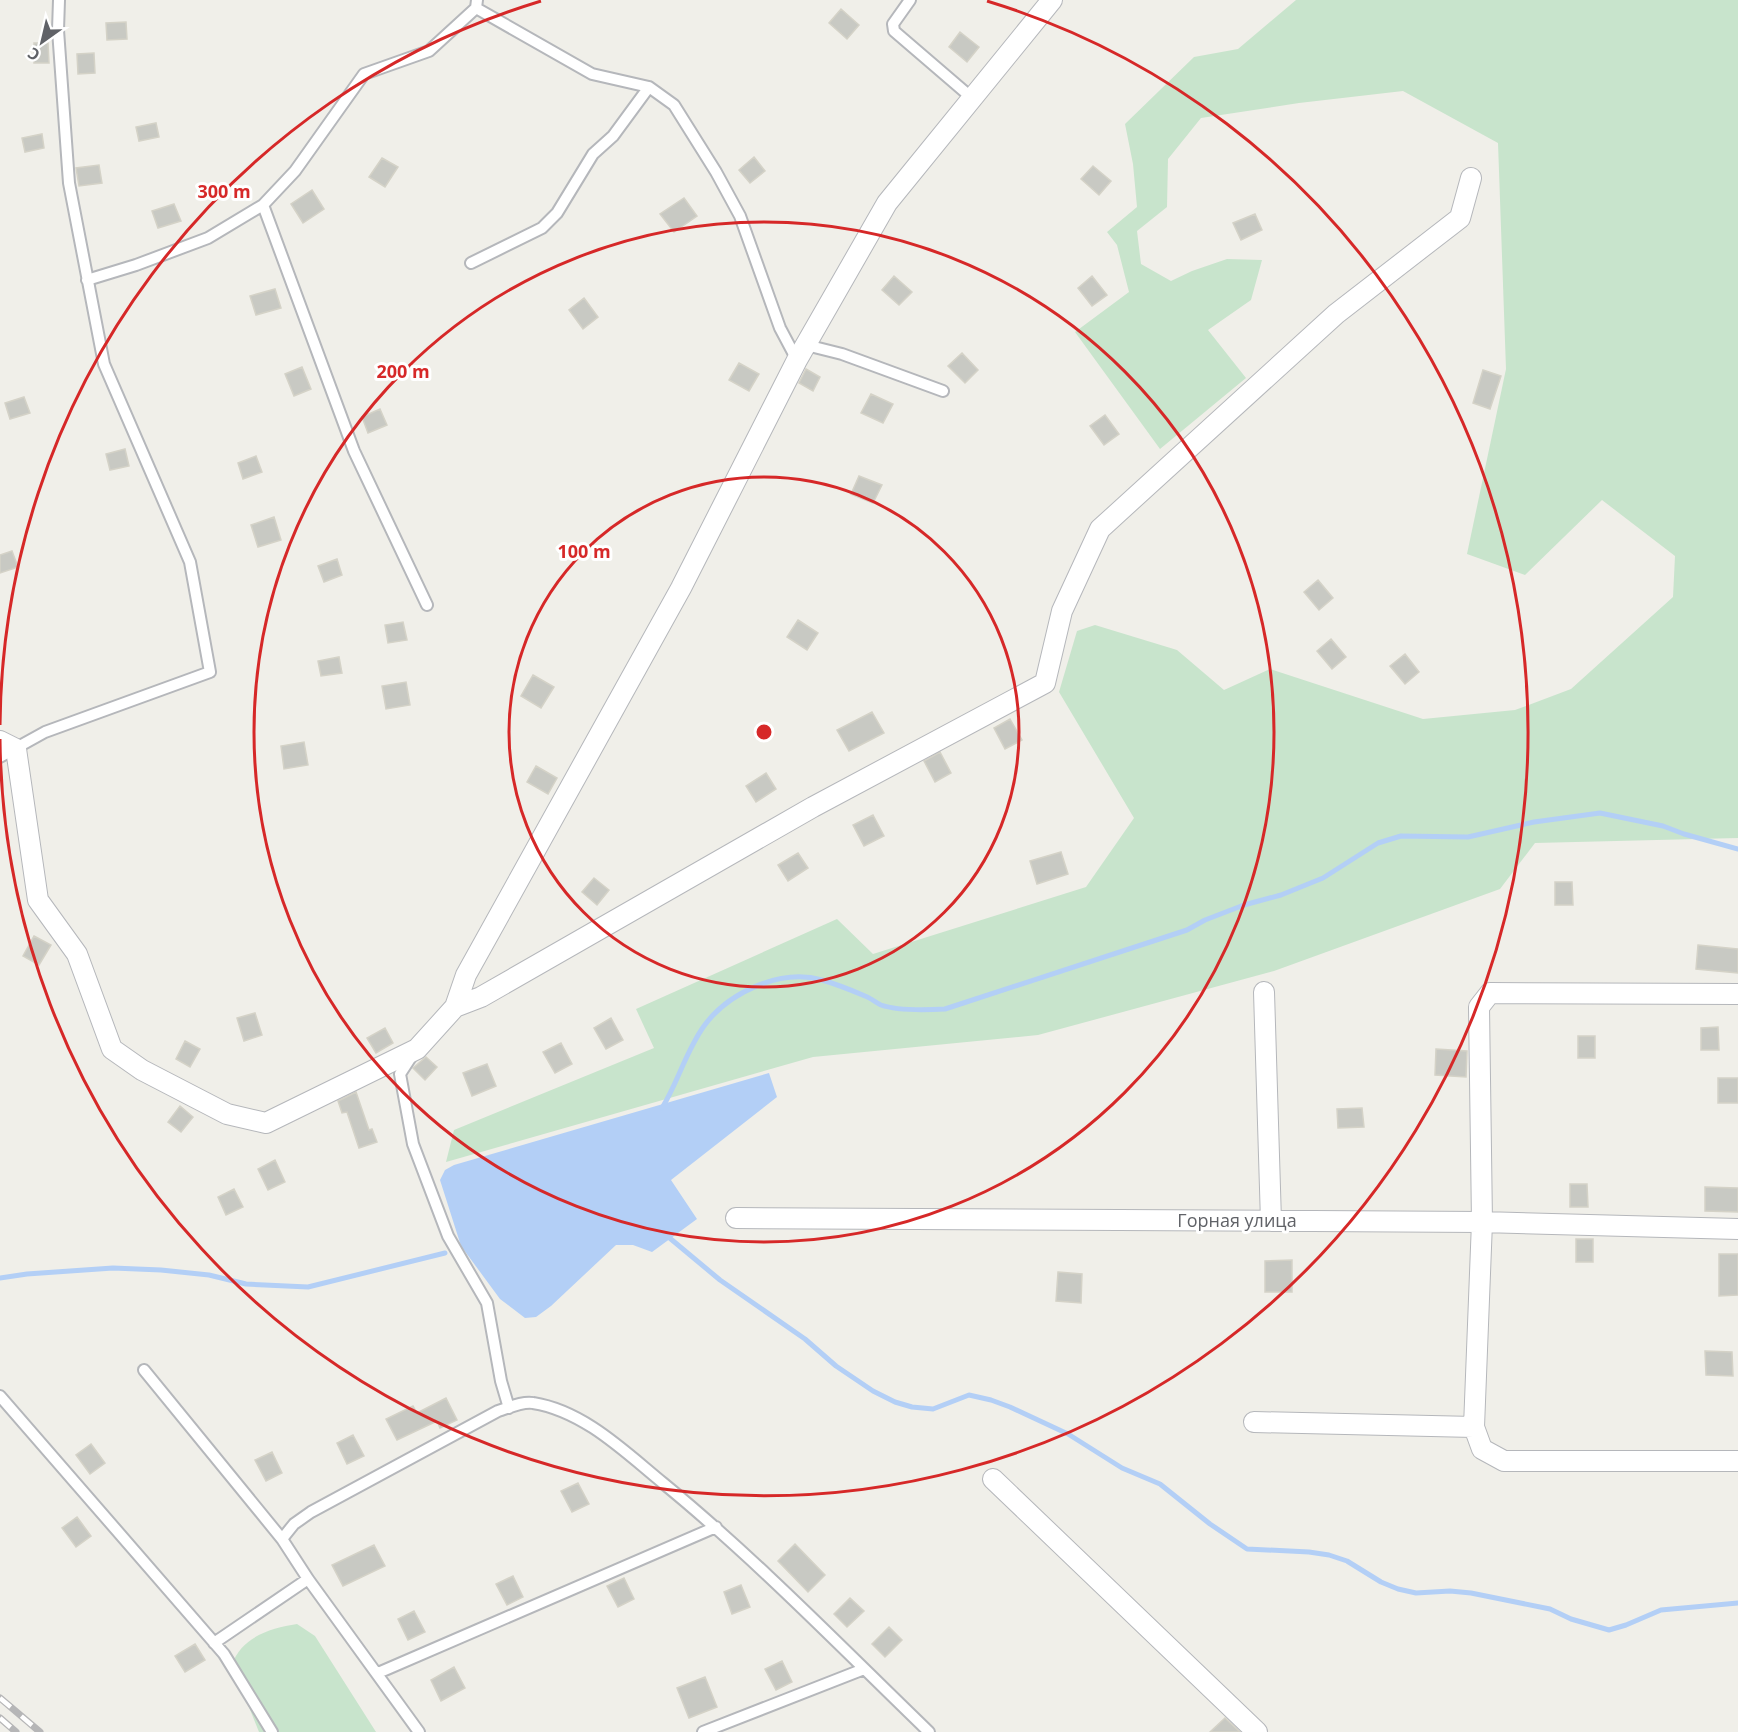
<svg xmlns="http://www.w3.org/2000/svg" width="1738" height="1732" font-family="'Open Sans',sans-serif">
<rect width="100%" height="100%" fill="#f0efe9"/>
<path fill="#c8e4cc" d="M 1296,0 L 1738,0 L 1738,838 L 1535,843 L 1500,889 L 1274,971 L 1038,1035 L 813,1057 L 446,1162 L 454,1130 L 654,1048 L 636,1009 L 837,919 L 873,954 L 1086,887 L 1134,818 L 1059,692 L 1077,631 L 1095,625 L 1177,650 L 1224,690 L 1270,669 L 1423,719 L 1515,710 L 1571,689 L 1673,597 L 1675,556 L 1602,500 L 1525,575 L 1467,554 L 1506,369 L 1498,143 L 1403,91 L 1299,103 L 1201,118 L 1168,159 L 1167,207 L 1137,231 L 1141,264 L 1171,281 L 1192,271 L 1227,259 L 1262,260 L 1251,300 L 1208,330 L 1246,378 L 1160,449 L 1075,332 L 1129,292 L 1117,245 L 1107,232 L 1137,207 L 1133,164 L 1125,124 L 1194,57 L 1238,49 Z
M 297,1624 L 315,1636 L 376,1732 L 259,1732 L 232,1665 C 241,1637 271,1628 297,1624 Z"/>
<path fill="#b3cff6" d="M 769,1073 L 777,1097 L 671,1180 L 697,1219 L 652,1252 L 633,1245 L 616,1245 L 551,1306 L 536,1317 L 525,1318 L 500,1299 L 461,1246 L 440,1180 L 445,1170 L 454,1165 Z"/>
<g fill="none" stroke-linecap="round" stroke-linejoin="round">
<path stroke="#b3cff6" stroke-width="5" d="M 662,1108 C 678,1082 686,1051 704,1026 C 728,993 780,968 822,980 C 836,984 851,990 865,996 C 871,998 876,1003 881,1005 C 898,1011 927,1010 945,1009 L 1187,930 L 1205,920 L 1244,905 L 1281,895 L 1323,878 L 1378,843 L 1401,836 L 1468,837 L 1534,822 L 1600,813 L 1663,826 L 1684,834 L 1738,849
M 666,1235 L 720,1280 L 805,1339 L 836,1366 L 873,1391 L 895,1402 L 912,1407 L 933,1409 L 969,1395 L 991,1400 L 1010,1407 L 1068,1434 L 1122,1468 L 1160,1484 L 1210,1524 L 1247,1549 L 1309,1552 L 1329,1555 L 1347,1561 L 1381,1582 L 1398,1589 L 1416,1593 L 1450,1591 L 1471,1593 L 1550,1609 L 1571,1619 L 1609,1630 L 1626,1625 L 1661,1610 L 1738,1603
M 0,1278 L 27,1274 L 113,1268 L 161,1270 L 209,1275 L 246,1284 L 308,1287 L 445,1253"/>
</g>
<path fill="#c8c9c3" stroke="#d4d2c7" stroke-width="1.5" d="M 841,9 L 859,25 L 847,39 L 829,23 Z
M 126,22 L 127,39 L 107,40 L 106,23 Z
M 960,32 L 979,47 L 967,62 L 949,47 Z
M 34,43 L 48,43 L 49,63 L 34,63 Z
M 94,53 L 95,73 L 78,74 L 77,54 Z
M 156,123 L 159,137 L 139,141 L 136,127 Z
M 42,134 L 44,148 L 25,152 L 22,138 Z
M 754,157 L 765,171 L 750,183 L 739,170 Z
M 382,158 L 398,167 L 385,187 L 369,177 Z
M 99,165 L 102,183 L 79,186 L 76,168 Z
M 1093,166 L 1111,181 L 1099,195 L 1081,179 Z
M 312,190 L 324,209 L 303,223 L 291,204 Z
M 684,198 L 697,216 L 674,232 L 660,214 Z
M 174,204 L 181,221 L 158,228 L 152,211 Z
M 1255,214 L 1262,230 L 1241,240 L 1233,223 Z
M 894,276 L 912,292 L 899,305 L 882,290 Z
M 1092,276 L 1107,295 L 1092,306 L 1078,288 Z
M 275,289 L 281,308 L 256,315 L 250,296 Z
M 584,298 L 598,317 L 583,329 L 569,310 Z
M 962,353 L 978,370 L 965,383 L 948,366 Z
M 739,363 L 759,374 L 749,391 L 729,380 Z
M 302,367 L 311,389 L 294,396 L 285,374 Z
M 806,369 L 820,377 L 813,391 L 799,383 Z
M 1483,370 L 1501,376 L 1490,409 L 1473,403 Z
M 871,394 L 893,404 L 883,423 L 861,413 Z
M 24,397 L 30,413 L 10,419 L 5,403 Z
M 380,409 L 387,425 L 368,433 L 362,417 Z
M 1105,415 L 1119,434 L 1104,445 L 1090,426 Z
M 125,449 L 129,466 L 110,470 L 106,454 Z
M 256,456 L 262,472 L 243,479 L 238,463 Z
M 859,476 L 882,485 L 873,503 L 851,494 Z
M 274,517 L 281,540 L 258,547 L 251,525 Z
M 12,551 L 18,567 L 0,573 L 0,555 Z
M 337,559 L 342,575 L 324,582 L 318,566 Z
M 1318,580 L 1333,598 L 1319,610 L 1304,592 Z
M 798,620 L 818,633 L 807,650 L 787,637 Z
M 403,622 L 407,640 L 388,643 L 385,625 Z
M 1331,639 L 1346,657 L 1332,669 L 1317,651 Z
M 1405,654 L 1419,672 L 1405,684 L 1390,666 Z
M 339,657 L 342,673 L 321,676 L 318,661 Z
M 533,675 L 554,687 L 541,708 L 521,696 Z
M 406,682 L 410,705 L 386,709 L 382,686 Z
M 872,712 L 884,733 L 849,751 L 837,730 Z
M 1010,719 L 1022,740 L 1005,749 L 994,728 Z
M 304,742 L 308,765 L 284,769 L 281,746 Z
M 940,752 L 951,773 L 935,782 L 924,761 Z
M 536,766 L 557,778 L 548,794 L 527,782 Z
M 766,773 L 776,789 L 756,802 L 746,786 Z
M 873,815 L 884,836 L 864,846 L 853,825 Z
M 1061,852 L 1068,874 L 1037,884 L 1030,861 Z
M 798,853 L 808,868 L 788,881 L 778,865 Z
M 594,878 L 609,890 L 597,905 L 582,892 Z
M 1555,882 L 1572,882 L 1573,905 L 1555,905 Z
M 34,936 L 51,945 L 39,965 L 23,956 Z
M 1698,945 L 1738,949 L 1738,973 L 1696,969 Z
M 255,1013 L 262,1035 L 244,1041 L 237,1018 Z
M 611,1018 L 623,1040 L 606,1049 L 594,1028 Z
M 1718,1027 L 1719,1050 L 1701,1050 L 1701,1028 Z
M 385,1028 L 393,1043 L 376,1053 L 367,1038 Z
M 1578,1036 L 1595,1036 L 1595,1058 L 1578,1058 Z
M 185,1041 L 200,1049 L 190,1067 L 176,1059 Z
M 561,1043 L 572,1064 L 555,1073 L 543,1052 Z
M 1436,1049 L 1467,1051 L 1466,1077 L 1435,1075 Z
M 426,1057 L 437,1067 L 425,1080 L 413,1068 Z
M 487,1064 L 496,1086 L 472,1096 L 463,1073 Z
M 1718,1078 L 1738,1078 L 1738,1103 L 1718,1103 Z
M 356,1092 L 369,1130 L 372,1129 L 377,1142 L 359,1148 L 347,1112 L 342,1113 L 338,1101 Z
M 180,1106 L 193,1117 L 181,1132 L 168,1122 Z
M 1362,1108 L 1364,1127 L 1338,1128 L 1337,1109 Z
M 275,1160 L 285,1182 L 268,1190 L 258,1169 Z
M 1570,1184 L 1587,1184 L 1588,1207 L 1570,1207 Z
M 1705,1187 L 1738,1188 L 1738,1212 L 1705,1211 Z
M 234,1189 L 243,1207 L 226,1215 L 218,1197 Z
M 1576,1239 L 1593,1239 L 1593,1262 L 1576,1262 Z
M 1719,1254 L 1738,1254 L 1738,1295 L 1719,1296 Z
M 1292,1260 L 1292,1292 L 1265,1292 L 1265,1261 Z
M 1058,1272 L 1082,1274 L 1081,1303 L 1056,1301 Z
M 1705,1351 L 1732,1352 L 1733,1376 L 1706,1375 Z
M 446,1398 L 457,1420 L 440,1428 L 437,1421 L 397,1440 L 386,1419 L 413,1406 L 417,1413 Z
M 353,1435 L 364,1456 L 347,1464 L 337,1443 Z
M 91,1444 L 105,1463 L 90,1474 L 76,1455 Z
M 272,1452 L 282,1473 L 266,1481 L 255,1460 Z
M 578,1483 L 589,1504 L 572,1512 L 561,1491 Z
M 77,1517 L 91,1536 L 76,1547 L 62,1528 Z
M 795,1544 L 825,1575 L 808,1592 L 778,1561 Z
M 374,1545 L 385,1566 L 343,1586 L 332,1565 Z
M 513,1576 L 523,1597 L 507,1605 L 496,1584 Z
M 624,1578 L 634,1599 L 618,1607 L 607,1586 Z
M 741,1585 L 750,1607 L 732,1614 L 724,1592 Z
M 850,1598 L 864,1611 L 847,1627 L 834,1614 Z
M 414,1611 L 425,1632 L 408,1640 L 398,1619 Z
M 889,1627 L 902,1640 L 885,1657 L 872,1644 Z
M 195,1644 L 205,1660 L 185,1672 L 175,1656 Z
M 782,1661 L 792,1682 L 776,1690 L 765,1669 Z
M 454,1667 L 465,1688 L 441,1701 L 431,1680 Z
M 705,1677 L 717,1707 L 689,1718 L 677,1688 Z
M 1225,1718 L 1240,1732 L 1210,1732 Z"/>
<g fill="none" stroke-linecap="round" stroke-linejoin="round">
<g stroke="#b5b7bb" stroke-width="14">
<path id="lane" d="M 910,0 L 893,24 L 894,31 L 972,98
M 476,8 L 592,74 L 649,87 L 674,105 L 716,172 L 740,216 L 780,328 L 797,360
M 263,205 L 354,451 L 427,605
M 471,263 L 542,228 L 557,213 L 593,154 L 613,136 L 649,87
M 87,280 L 136,265 L 208,238 L 263,205 L 295,171 L 364,74 L 429,51 L 476,8 L 477,0
M 806,345 L 842,354 L 943,391
M 0,757 L 45,732 L 210,672 L 190,562 L 104,364 L 69,183 L 58,30 L 59,0
M 413,1054 L 400,1074 L 413,1144 L 448,1236 L 487,1303 L 501,1381 L 509,1408
M 144,1370 L 282,1539 L 308,1579 L 419,1732
M 0,1396 L 224,1654 L 272,1732
M 282,1539 L 294,1524 L 311,1512 L 498,1411 C 508,1408 523,1401 533,1403 C 584,1411 625,1452 663,1483 C 757,1560 842,1648 929,1732
M 214,1643 L 308,1579
M 378,1673 L 716,1527
M 703,1732 L 864,1669"/>
</g>
<g stroke="#b5b7bb" stroke-width="22">
<path id="street" d="M 0,741 L 16,749 L 38,900 L 77,954 L 112,1049 L 142,1070 L 227,1114 L 266,1123 L 417,1049 L 455,1007 L 481,997 L 813,807 L 1045,683 L 1062,611 L 1100,529 L 1336,314 L 1460,218 L 1471,178
M 1264,992 L 1271,1221
M 455,1007 L 466,975 L 681,588 L 797,360 L 887,203 L 1052,0
M 736,1218 L 1482,1222 L 1738,1229
M 1254,1422 L 1474,1427 L 1482,1449 L 1504,1461 L 1738,1461
M 1474,1427 L 1482,1222 L 1479,1007 L 1490,993 L 1738,994
M 993,1479 L 1257,1732"/>
</g>
<use href="#lane" stroke="#fff" stroke-width="10"/>
<use href="#street" stroke="#fff" stroke-width="20"/>
<g stroke="#b6b6b7" stroke-width="7">
<path id="rail" d="M 0,1698 L 40,1732
M 0,1718 L 16,1732"/>
</g>
<use href="#rail" stroke="#fff" stroke-width="4.5" stroke-dasharray="14" stroke-linecap="butt"/>
</g>
<g fill="none" stroke="#d62828" stroke-width="3">
<circle cx="764" cy="732" r="255"/>
<circle cx="764" cy="732" r="510"/>
<path d="M0 725A764 764 0 0 1 541 1M987 1A764 764 0 1 1 0 739"/>
</g>
<g text-anchor="middle" stroke-width="6" stroke-linejoin="round" paint-order="stroke">
<g font-size="18" fill="#606267" stroke="#fff">
<text x="1237" y="1227">Горная улица</text>
</g>
</g>
<circle cx="764" cy="732" r="9" fill="#d62828" stroke="#fff" stroke-width="3"/>
<g font-size="18" text-anchor="middle" font-weight="bold" fill="#d62828" stroke="#fff" stroke-width="6" stroke-linejoin="round" paint-order="stroke">
<text x="224" y="198">300 m</text>
<text x="403" y="378">200 m</text>
<text x="584" y="558">100 m</text>
</g>
<g transform="translate(42 42) rotate(214)" stroke="#ffffff" stroke-width="4.5" paint-order="stroke">
<path d="M0-4.5L10 22L0 15L-10 22Z" fill="#606267"/>
<text y="-9" font-size="16" font-weight="bold" text-anchor="middle" fill="#606267">С</text>
</g>
</svg>
